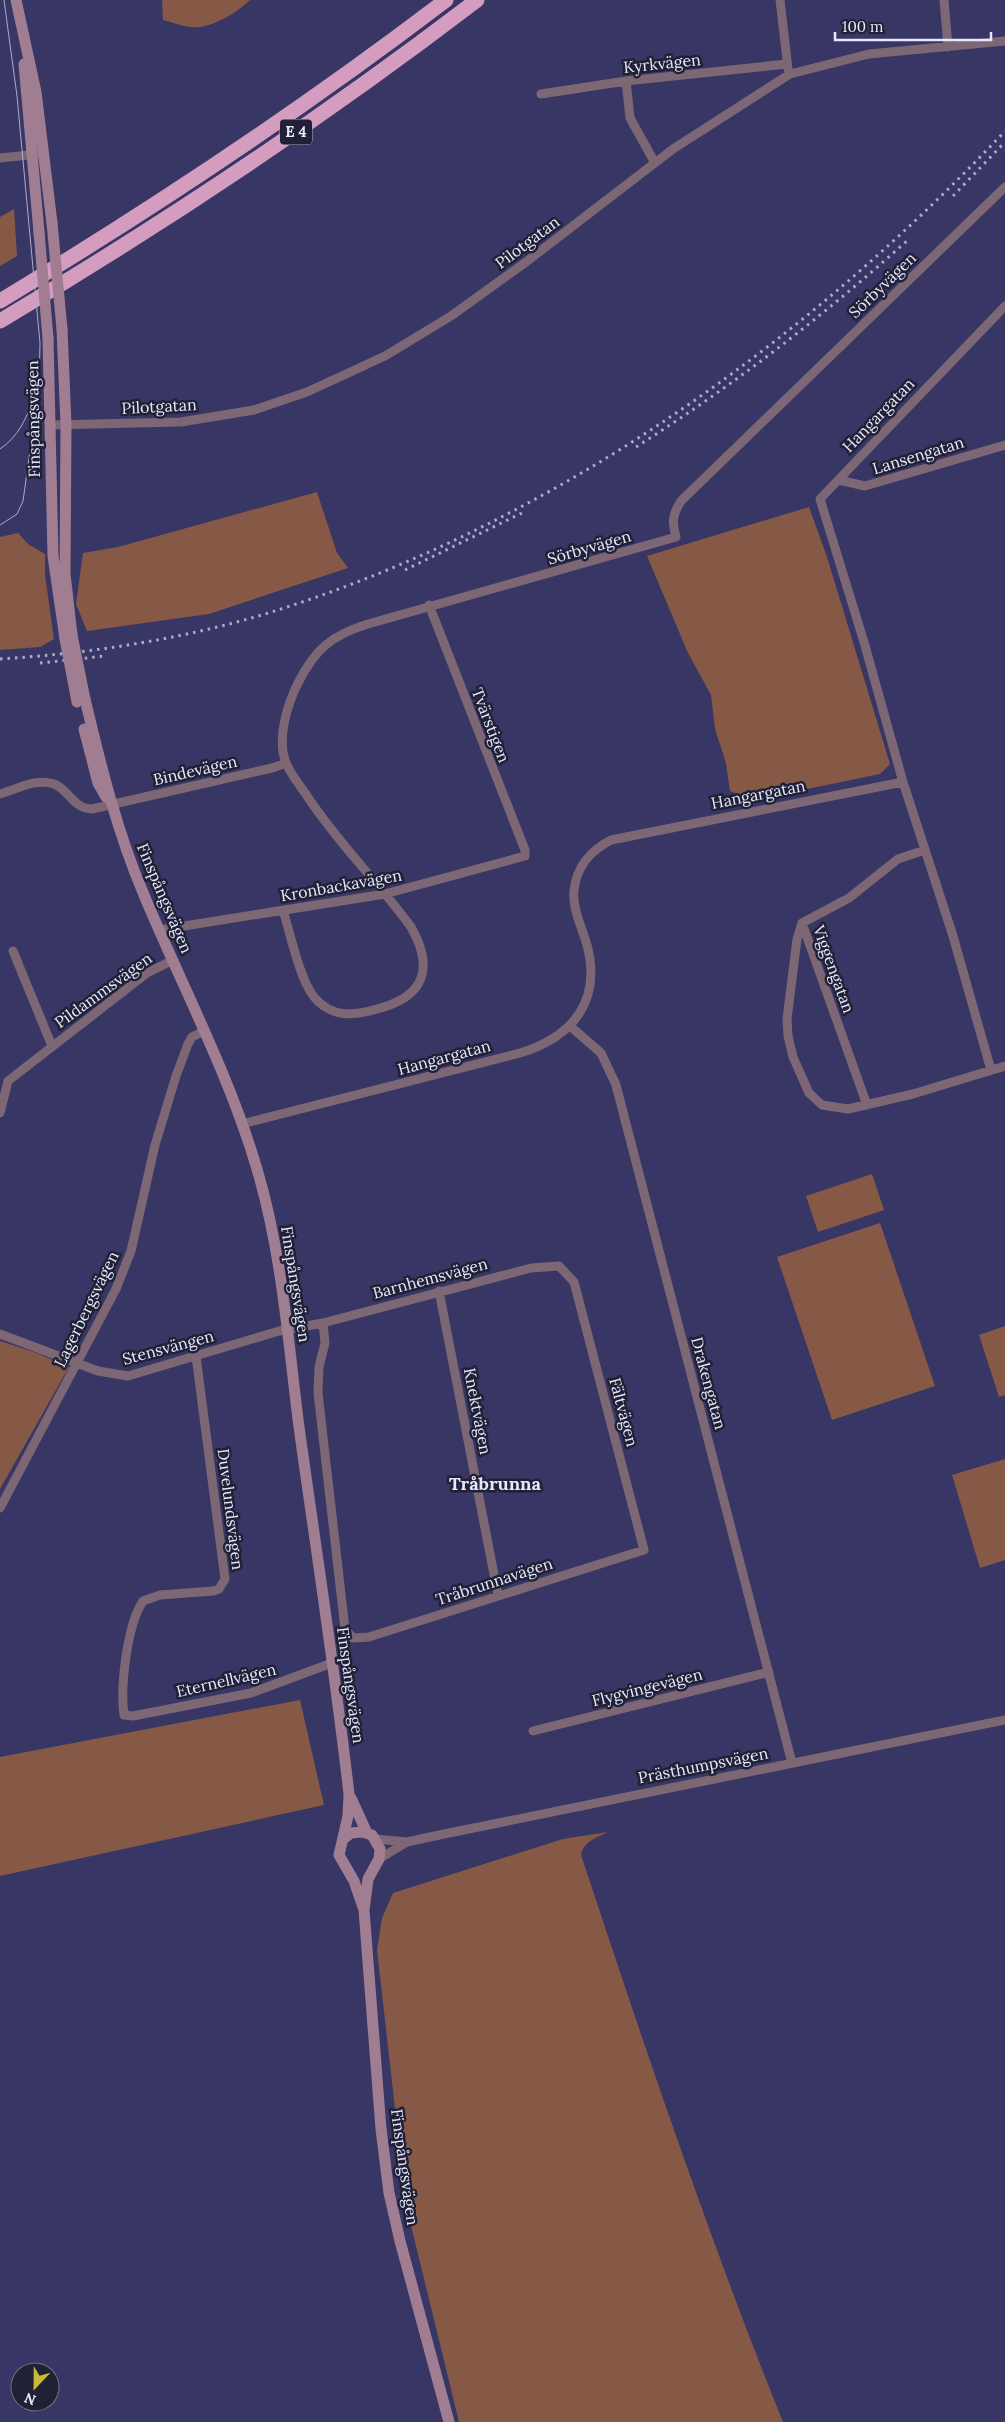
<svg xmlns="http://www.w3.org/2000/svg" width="1005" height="2422" font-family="Lora,serif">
<rect width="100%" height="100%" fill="#373664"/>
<path fill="#865947" d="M 162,0 L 250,0 C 237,13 209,30 190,27 C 181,26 172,22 163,20 Z
M 14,209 L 17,256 L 0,266 L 0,217 Z
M 317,492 L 337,553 L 348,568 L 209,614 L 87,631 L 76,604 L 83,553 L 118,547 Z
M 809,507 L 827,557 L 890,764 L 880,774 L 753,800 L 730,791 L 726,763 L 715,729 L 711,695 L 688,653 L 647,556 Z
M 18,533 L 28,544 L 45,554 L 45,575 L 54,639 L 40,647 L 0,650 L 0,537 Z
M 872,1174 L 884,1210 L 818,1232 L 806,1196 Z
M 880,1223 L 935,1386 L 832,1420 L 777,1257 Z
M 1005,1326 L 1005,1395 L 999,1397 L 979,1335 Z
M 0,1341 L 34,1352 L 69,1367 L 0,1489 Z
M 1005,1459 L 1005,1560 L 980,1568 L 952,1475 Z
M 300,1700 L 324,1805 L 0,1876 L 0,1757 Z
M 608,1832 C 596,1838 584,1841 581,1855 C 644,2045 708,2236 783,2422 L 459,2422 L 406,2205 L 377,1950 L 382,1918 L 393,1893 L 563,1839 Z"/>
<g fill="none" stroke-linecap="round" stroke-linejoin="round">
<path stroke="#7d6774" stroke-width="9" d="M 780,0 L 788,69
M 944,0 L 948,47
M 626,81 L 630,118 L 655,163
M 541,94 L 626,81 L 787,64
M 0,158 L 38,154
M 50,425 L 181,422 L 254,410 L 307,392 L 385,356 L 451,316 L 526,262 L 673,149 L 790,74 L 869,54 L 1005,41
M 839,480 L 865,486 L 1005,445
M 0,794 C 15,790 34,779 50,783 C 68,786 72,809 92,809 L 272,768 L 286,763
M 283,910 C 290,933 300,980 314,997 C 332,1018 353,1016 377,1009 C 424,997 435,969 411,927 C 378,882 338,843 307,796 C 300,785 289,773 285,760 C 277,737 288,703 298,683 C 315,649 332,635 368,624 L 676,537 C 672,522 672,515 681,501 L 1005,187
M 802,923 L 797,939 L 787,1019 L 788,1036 L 793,1057 L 809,1093 L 822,1105 L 848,1109 L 913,1094 L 1005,1066
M 159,930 L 385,894 L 525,856 L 525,850 L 429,605
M 13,951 L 52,1046
M 570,1026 L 601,1053 L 616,1085 L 792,1763
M 991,1070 L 953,936 L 903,782 L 864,642 L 820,499 L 1005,306
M 867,1105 L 802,923 L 849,898 L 898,859 L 925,850
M 0,1113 L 8,1081 L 147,973 L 173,960
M 242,1124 L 520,1053 C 572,1037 602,1002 587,945 C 582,928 572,908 574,890 C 577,866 590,851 611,840 L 903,782
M 439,1291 L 498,1595
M 0,1334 L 98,1371 L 128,1376 L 279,1331 L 323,1323 L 531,1268 L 559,1266 L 574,1282 L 644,1550 L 369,1637 L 353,1638 L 345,1629 L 318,1393 L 319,1367 L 325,1343 L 323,1323
M 196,1356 L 225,1579 L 219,1589 L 213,1591 L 160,1595 L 143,1601 C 127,1625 120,1687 124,1715 L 133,1716 L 251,1693 L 332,1663
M 0,1508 L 116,1289 L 131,1251 L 155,1145 L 176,1076 L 188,1044 L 192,1037 L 204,1031
M 533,1731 L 769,1672
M 375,1839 L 407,1842
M 379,1859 L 407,1842 L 444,1834 L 1005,1720"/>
<path stroke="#a17d92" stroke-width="11" d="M 16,0 L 36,92 L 52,223
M 24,64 L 39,232
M 62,329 L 66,425 L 65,574 L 72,635
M 48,338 L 53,556 L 65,639
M 85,699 C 101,766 117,832 144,895 C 182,986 229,1074 257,1169 C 282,1253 288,1341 299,1427 C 316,1549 335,1671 349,1794 L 348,1816 L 339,1855 L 354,1881 L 364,1910
M 84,729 L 98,783 L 106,797
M 351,1798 L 367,1833
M 343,1839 L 351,1833 L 362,1832 L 372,1835 L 380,1849 L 379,1859 L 368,1879 L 364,1910 L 381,2129 L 389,2193 L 400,2241 L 449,2422"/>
<path stroke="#d49dbf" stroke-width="15" d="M 0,301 C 154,208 303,109 446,0
M 0,321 C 165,223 324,117 477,0"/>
<path stroke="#abaccb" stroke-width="1" d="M 0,449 C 18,437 28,417 33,397
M 0,525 L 17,514 L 23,501 L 39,387 L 40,343 L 17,96 L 4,0"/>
<path stroke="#abaccb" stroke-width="3" stroke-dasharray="2.5 5" stroke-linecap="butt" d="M 953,196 L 1005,142
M 636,447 C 734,385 825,315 910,238
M 405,570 L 522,513
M 0,659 C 95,653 191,638 281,609 C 558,520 807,341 1005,131
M 40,663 L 105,656"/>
<path stroke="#a17d92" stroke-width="11" d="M 52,223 L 62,329
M 39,232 L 48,338
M 72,635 L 85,699
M 65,639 L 77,702"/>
</g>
<g text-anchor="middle" stroke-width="5" stroke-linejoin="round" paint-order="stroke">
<rect fill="#212136" stroke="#abacc3" stroke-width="1" x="280" y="119.5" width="32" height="25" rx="4"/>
<g font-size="15" font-weight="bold" fill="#e6e8ff">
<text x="296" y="137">E 4</text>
</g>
<g font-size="16" fill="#e6e8ff" stroke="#212136">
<text transform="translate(662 63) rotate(-6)" y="6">Kyrkvägen</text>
<text transform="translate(527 242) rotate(-37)" y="6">Pilotgatan</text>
<text transform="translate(882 285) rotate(-44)" y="6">Sörbyvägen</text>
<text transform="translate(159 406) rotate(-3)" y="6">Pilotgatan</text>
<text transform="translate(878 415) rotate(-46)" y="6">Hangargatan</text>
<text transform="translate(33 419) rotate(-91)" y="6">Finspångsvägen</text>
<text transform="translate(918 455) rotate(-17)" y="6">Lansengatan</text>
<text transform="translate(589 547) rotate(-16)" y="6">Sörbyvägen</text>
<text transform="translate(491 725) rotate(69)" y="6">Tvärstigen</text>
<text transform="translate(195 770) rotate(-13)" y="6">Bindevägen</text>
<text transform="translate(758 794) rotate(-11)" y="6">Hangargatan</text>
<text transform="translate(341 885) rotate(-10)" y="6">Kronbackavägen</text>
<text transform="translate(165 898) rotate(67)" y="6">Finspångsvägen</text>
<text transform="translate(834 969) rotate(70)" y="6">Viggengatan</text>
<text transform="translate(103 990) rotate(-36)" y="6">Pildammsvägen</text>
<text transform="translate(444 1057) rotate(-15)" y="6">Hangargatan</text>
<text transform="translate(430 1278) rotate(-15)" y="6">Barnhemsvägen</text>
<text transform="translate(296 1284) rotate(81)" y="6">Finspångsvägen</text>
<text transform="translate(86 1309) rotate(-64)" y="6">Lagerbergsvägen</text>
<text transform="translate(168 1347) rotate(-15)" y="6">Stensvängen</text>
<text transform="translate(709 1383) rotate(75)" y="6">Drakengatan</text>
<text transform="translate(478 1411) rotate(79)" y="6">Knektvägen</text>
<text transform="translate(624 1412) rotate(75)" y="6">Fältvägen</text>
<text transform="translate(231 1509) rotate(83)" y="6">Duvelundsvägen</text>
<text transform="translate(494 1581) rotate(-18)" y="6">Tråbrunnavägen</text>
<text transform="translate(226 1680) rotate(-13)" y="6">Eternellvägen</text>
<text transform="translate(351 1685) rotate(82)" y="6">Finspångsvägen</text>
<text transform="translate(647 1687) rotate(-14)" y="6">Flygvingevägen</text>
<text transform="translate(703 1765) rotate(-11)" y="6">Prästhumpsvägen</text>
<text transform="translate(405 2167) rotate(82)" y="6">Finspångsvägen</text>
</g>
<g font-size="18" font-weight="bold" fill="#e6e8ff" stroke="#212136">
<text x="495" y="1490">Tråbrunna</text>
</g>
</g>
<g transform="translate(35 2387) rotate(202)"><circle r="24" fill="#212136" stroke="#707186"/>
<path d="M0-4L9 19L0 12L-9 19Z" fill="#caba3a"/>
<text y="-8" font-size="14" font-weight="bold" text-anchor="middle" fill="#e6e8ff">N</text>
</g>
<path d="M835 32v8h156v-8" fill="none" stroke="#e6e8ff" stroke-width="2.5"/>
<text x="842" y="32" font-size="15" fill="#e6e8ff" stroke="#212136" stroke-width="4" paint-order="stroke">100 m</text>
</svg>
